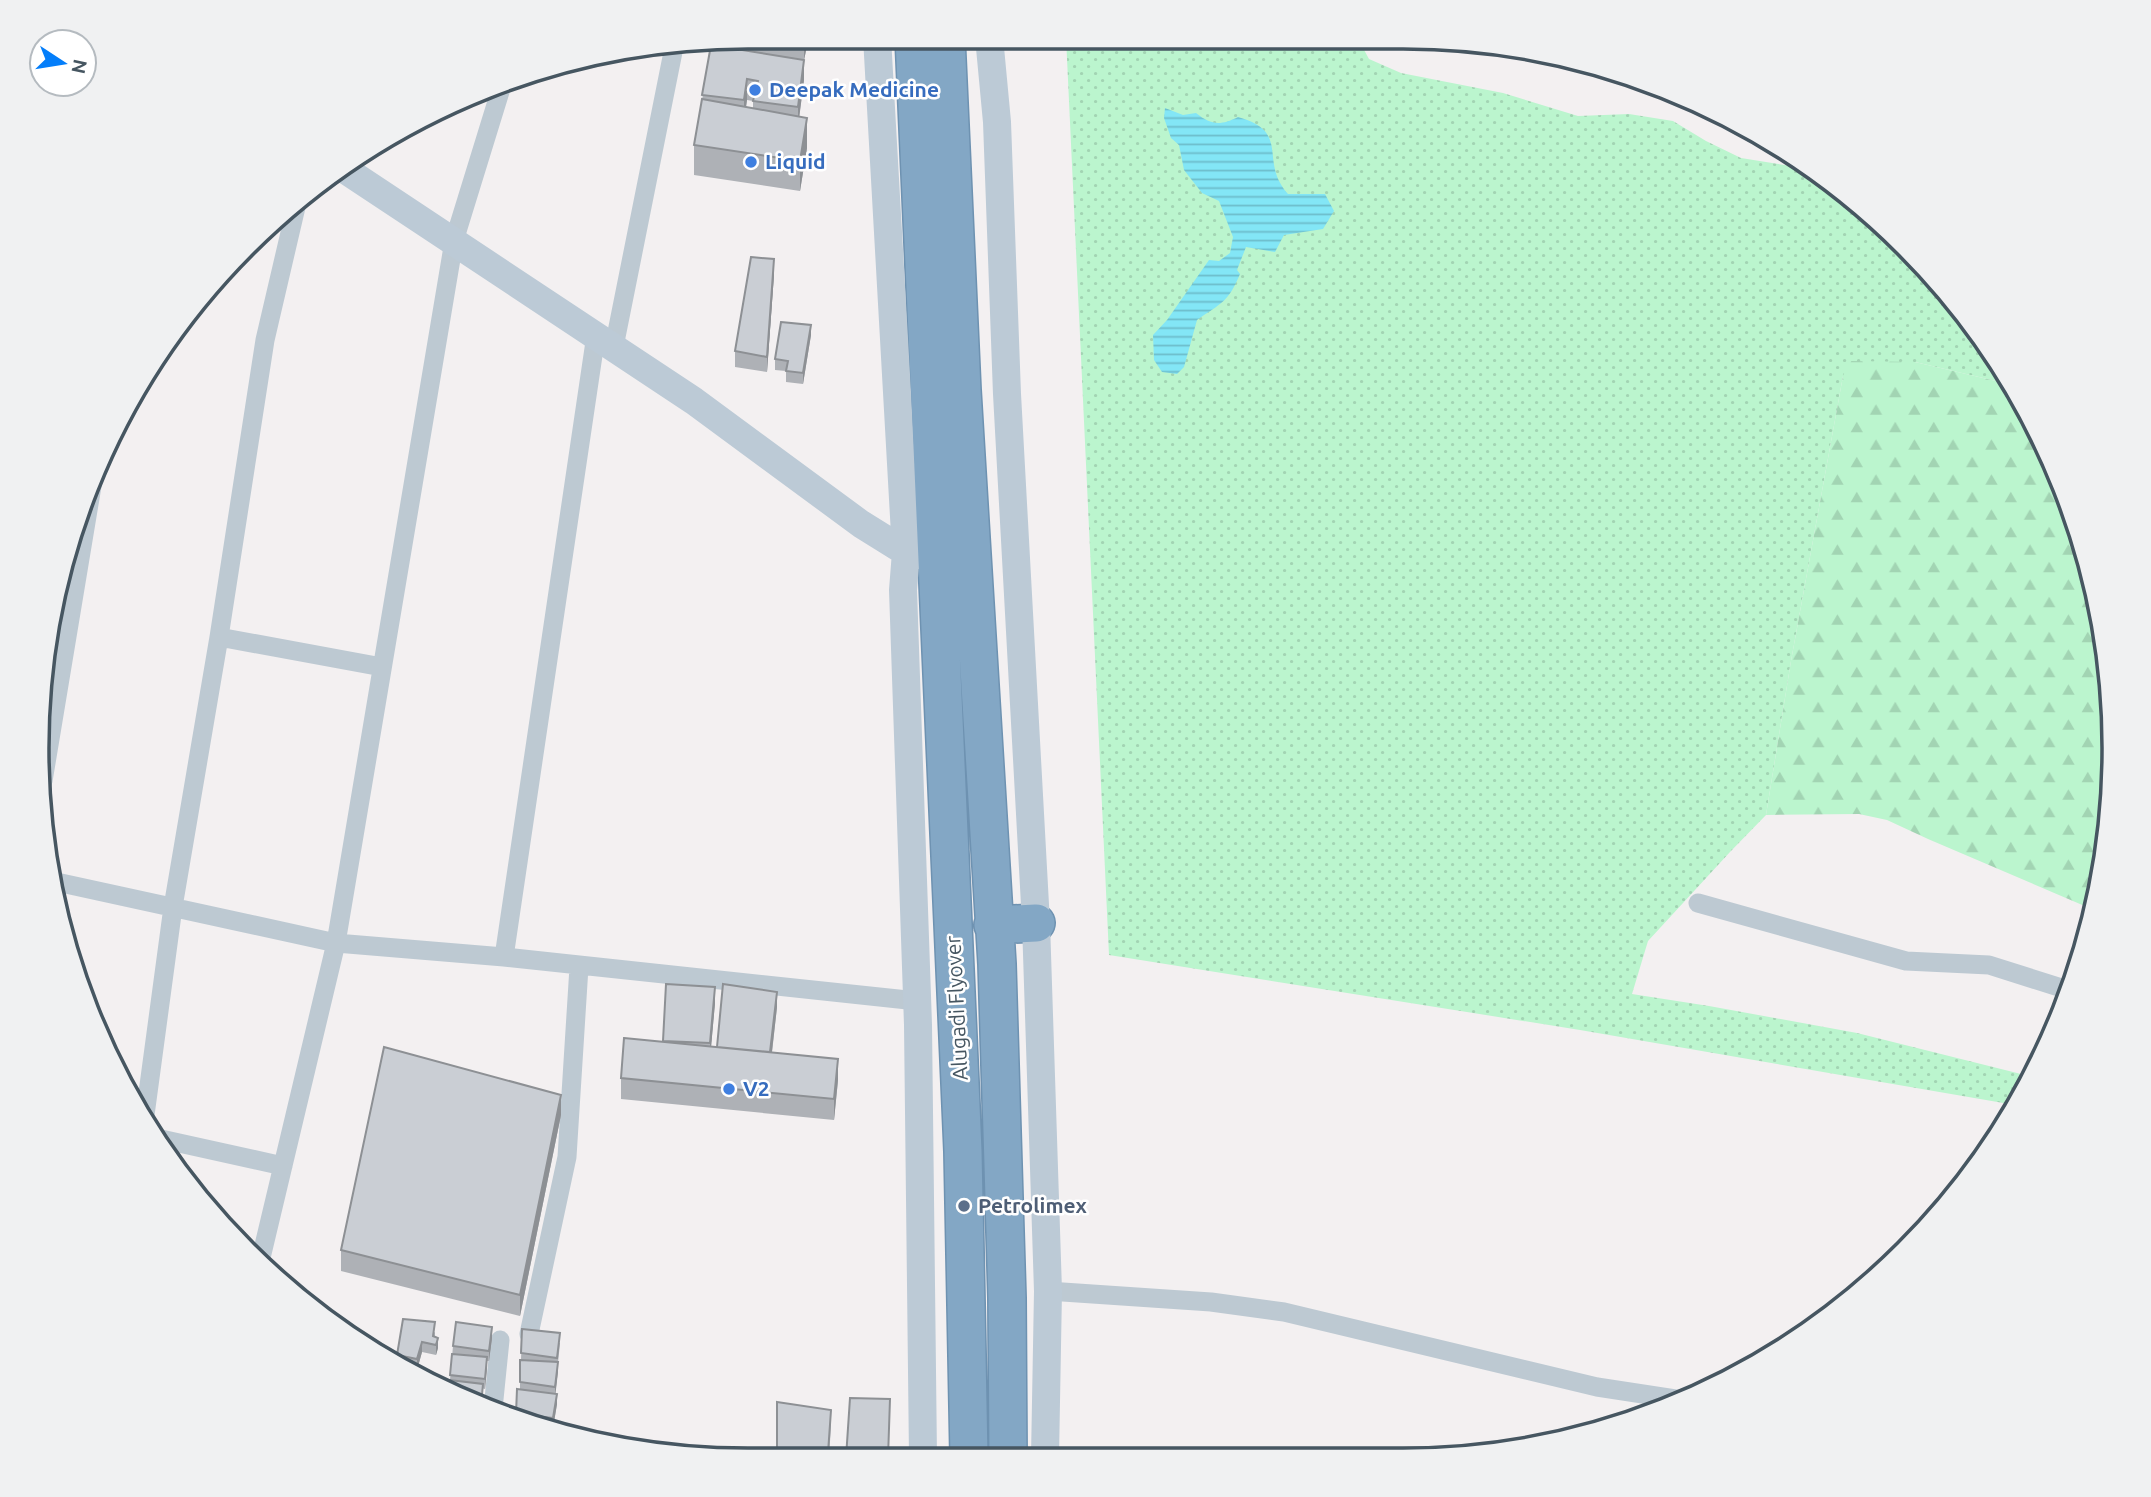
<svg xmlns="http://www.w3.org/2000/svg" width="2151" height="1497" font-family="Ubuntu,sans-serif">
<defs>
<pattern id="grass-dots" width="8" height="8" patternUnits="userSpaceOnUse" patternTransform="scale(1.75)"><rect width="8" height="8" fill="#bbf5ce"/><path d="M2 2h.1M6 6h.1" fill="none" stroke="#a2d4b3" stroke-width="1.8" stroke-linecap="round"/></pattern>
<pattern id="forest-firs" width="22" height="20" patternUnits="userSpaceOnUse" patternTransform="scale(1.75)"><rect width="22" height="20" fill="#bbf5ce"/><path d="M5 1l3.5 6h-7zM16 11l3.5 6h-7z" fill="#a2d4b3"/></pattern>
<pattern id="water-rules" width="6" height="5" patternUnits="userSpaceOnUse" patternTransform="scale(1.75)"><rect width="6" height="5" fill="#83e6f6"/><path d="M0 2.5h6" fill="none" stroke="#6dbdcb"/></pattern>
</defs>
<rect width="100%" height="100%" fill="#f3f0f1"/>
<path fill="url(#grass-dots)" d="M 1066,37 L 1357,37 L 1369,59 L 1401,73 L 1503,93 L 1578,116 L 1629,114 L 1673,121 L 1706,141 L 1741,158 L 1809,169 L 1871,213 L 1937,279 L 2013,385 L 1915,362 L 1843,376 L 1791,661 L 1766,815 L 1730,852 L 1648,941 L 1632,994 L 1709,1006 L 1857,1033 L 2033,1077 L 2015,1105 L 1580,1030 L 1109,955 Z"/>
<path fill="url(#forest-firs)" d="M 1849,361 L 1915,362 L 2013,385 L 2019,392 L 2076,519 L 2108,655 L 2113,795 L 2094,910 L 1928,839 L 1887,820 L 1859,814 L 1766,815 L 1791,661 L 1843,376 Z"/>
<path fill="url(#water-rules)" d="M 1165,108 L 1183,115 L 1196,113 C 1211,125 1220,126 1238,117 C 1292,132 1258,160 1288,194 L 1325,194 L 1334,211 L 1323,229 L 1284,235 L 1275,252 L 1246,247 L 1237,270 L 1240,274 C 1228,303 1221,303 1197,320 L 1184,367 L 1177,374 L 1162,372 L 1154,360 L 1153,335 L 1167,320 L 1209,260 L 1219,261 L 1230,253 L 1233,237 L 1219,201 L 1202,193 L 1184,170 L 1179,145 L 1171,138 L 1164,118 Z"/>
<g fill="none" stroke-linecap="round" stroke-linejoin="round">
<g stroke="#6e92b1" stroke-width="40">
<path id="highway" d="M 914,37 L 963,1151 L 969,1457
M 946,37 L 962,390 L 997,964 L 1007,1298 L 1008,1457
M 993,925 L 1036,923"/>
</g>
<path stroke="#bdc9d2" stroke-width="19" d="M 614,347 L 674,47
M 219,637 L 382,667
M 43,781 L 95,468
M 52,881 L 336,943 L 454,241 L 503,82
M 1698,903 L 1906,961 L 1989,965 L 2068,990
M 504,957 L 596,335
M 145,1115 L 173,907 L 219,637 L 265,340 L 296,207
M 161,1139 L 283,1166
M 260,1262 L 336,943 L 504,957 L 917,1001
M 1048,1291 L 1211,1302 L 1284,1312 L 1597,1387 L 1682,1400
M 529,1334 L 567,1157 L 579,967
M 493,1409 L 500,1340"/>
<path stroke="#bccad6" stroke-width="28" d="M 877,37 L 906,552 L 903,590 L 918,1025 L 923,1457
M 989,37 L 997,122 L 1007,394 L 1036,923 L 1048,1291 L 1045,1457
M 341,167 L 694,401 L 861,524 L 906,552 L 920,555"/>
<use href="#highway" stroke="#83a7c5" stroke-width="37"/>
</g>
<path fill="#aeb1b6" fill-rule="evenodd" d="M 748,37 L 809,37 L 804,60 L 804,80 L 799,117 L 807,148 L 800,191 L 694,175 L 694,145 L 711,49 L 708,49 L 708,42 ZM 747,100 L 753,101 L 753,108 L 746,107 Z
M 774,275 L 767,372 L 735,367 L 735,351 Z
M 811,335 L 803,384 L 786,382 L 786,371 L 775,370 L 775,359 Z
M 715,1003 L 711,1047 L 717,1047 L 777,1007 L 772,1053 L 838,1080 L 834,1120 L 621,1099 L 621,1078 L 663,1042 Z
M 561,1115 L 520,1316 L 341,1271 L 341,1250 Z
M 522,1329 L 560,1343 L 555,1393 L 557,1404 L 553,1428 L 551,1428 L 551,1431 L 516,1418 L 517,1389 L 520,1389 L 520,1360 L 521,1360 Z
M 435,1332 L 435,1337 L 438,1348 L 436,1355 L 422,1352 L 417,1370 L 400,1366 L 397,1364 L 397,1355 Z
M 492,1338 L 489,1361 L 487,1361 L 485,1389 L 450,1380 L 453,1346 Z
M 777,1402 L 831,1425 L 829,1458 L 777,1458 Z"/>
<path fill="#8d9094" d="M 806,37 L 809,37 L 804,60 L 804,45 Z
M 804,60 L 804,80 L 798,127 L 798,107 Z
M 747,79 L 747,100 L 744,120 L 744,100 Z
M 807,118 L 807,148 L 800,191 L 800,161 Z
M 774,259 L 774,275 L 767,372 L 767,357 Z
M 811,325 L 811,335 L 803,384 L 803,373 Z
M 715,987 L 715,1003 L 710,1059 L 710,1043 Z
M 777,992 L 777,1007 L 770,1068 L 770,1052 Z
M 838,1059 L 838,1080 L 834,1120 L 834,1099 Z
M 561,1095 L 561,1115 L 520,1316 L 520,1295 Z
M 492,1327 L 492,1338 L 489,1361 L 489,1351 Z
M 438,1338 L 438,1348 L 436,1355 L 436,1345 Z
M 422,1342 L 422,1352 L 417,1370 L 417,1359 Z
M 487,1357 L 487,1367 L 485,1389 L 485,1379 Z
M 558,1362 L 558,1372 L 555,1398 L 555,1387 Z
M 557,1394 L 557,1404 L 553,1428 L 553,1418 Z"/>
<path fill="#caced4" stroke="#8d9094" stroke-width="2" d="M 743,37 L 806,37 L 804,45 Z
M 711,45 L 804,60 L 798,107 L 753,101 L 758,81 L 747,79 L 744,100 L 702,95 Z
M 702,99 L 807,118 L 800,161 L 694,145 Z
M 751,257 L 774,259 L 767,357 L 735,351 Z
M 781,322 L 811,325 L 803,373 L 786,371 L 788,361 L 775,359 Z
M 666,984 L 715,987 L 710,1043 L 663,1041 Z
M 723,984 L 777,992 L 770,1052 L 717,1047 Z
M 624,1038 L 838,1059 L 834,1099 L 621,1078 Z
M 384,1047 L 561,1095 L 520,1295 L 341,1250 Z
M 403,1319 L 435,1322 L 433,1336 L 438,1338 L 436,1345 L 422,1342 L 417,1359 L 397,1355 Z
M 456,1322 L 492,1327 L 489,1351 L 453,1346 Z
M 522,1329 L 560,1333 L 557,1358 L 521,1353 Z
M 452,1354 L 487,1357 L 485,1379 L 450,1375 Z
M 520,1360 L 558,1362 L 555,1387 L 520,1382 Z
M 449,1380 L 483,1384 L 481,1405 L 447,1392 Z
M 517,1389 L 557,1394 L 553,1418 L 516,1414 Z
M 850,1398 L 890,1399 L 888,1458 L 846,1458 Z
M 777,1402 L 831,1410 L 828,1453 L 777,1453 Z
M 532,1424 L 551,1426 L 551,1431 Z"/>
<g fill="#3f7fe0" stroke="#fff" stroke-width="2.5">
<circle cx="755" cy="90" r="7"/>
<circle cx="751" cy="162" r="7"/>
<circle cx="729" cy="1089" r="7"/>
</g>
<circle fill="#5c6f8a" stroke="#fff" stroke-width="2.5" cx="964" cy="1206" r="7"/>
<g text-anchor="middle" stroke-width="5" stroke-linejoin="round" paint-order="stroke">
<g font-size="21" font-weight="bold" fill="#366cbe" stroke="#fff" text-anchor="start">
<text x="769" y="97">Deepak Medicine</text>
<text x="765" y="169">Liquid</text>
<text x="743" y="1096">V2</text>
</g>
<g font-size="21" fill="#465661" stroke="#fff">
<text transform="translate(957 1008) rotate(-93)" y="7">Alugadi Flyover</text>
</g>
<g font-size="21" font-weight="bold" fill="#4e5e75" stroke="#fff" text-anchor="start">
<text x="978" y="1213">Petrolimex</text>
</g>
</g>
<path d="M0 0H2151V1497H0ZM748 49H1403A699 699 0 0 1 2102 748V749A699 699 0 0 1 1403 1448H748A699 699 0 0 1 49 749V748A699 699 0 0 1 748 49Z" fill="#f0f1f2" fill-rule="evenodd"/>
<path fill="none" stroke="#465661" stroke-width="3.5" d="M748 49H1403A699 699 0 0 1 2102 748V749A699 699 0 0 1 1403 1448H748A699 699 0 0 1 49 749V748A699 699 0 0 1 748 49Z"/>
<g transform="translate(63 63) rotate(102)"><circle r="33" fill="#ffffff" stroke="#b5bbc0" stroke-width="2"/>
<path d="M0-5L12 26L0 18L-12 26Z" fill="#047efa"/>
<text y="-10" font-size="19" font-weight="bold" text-anchor="middle" fill="#465661">N</text>
</g>
</svg>
